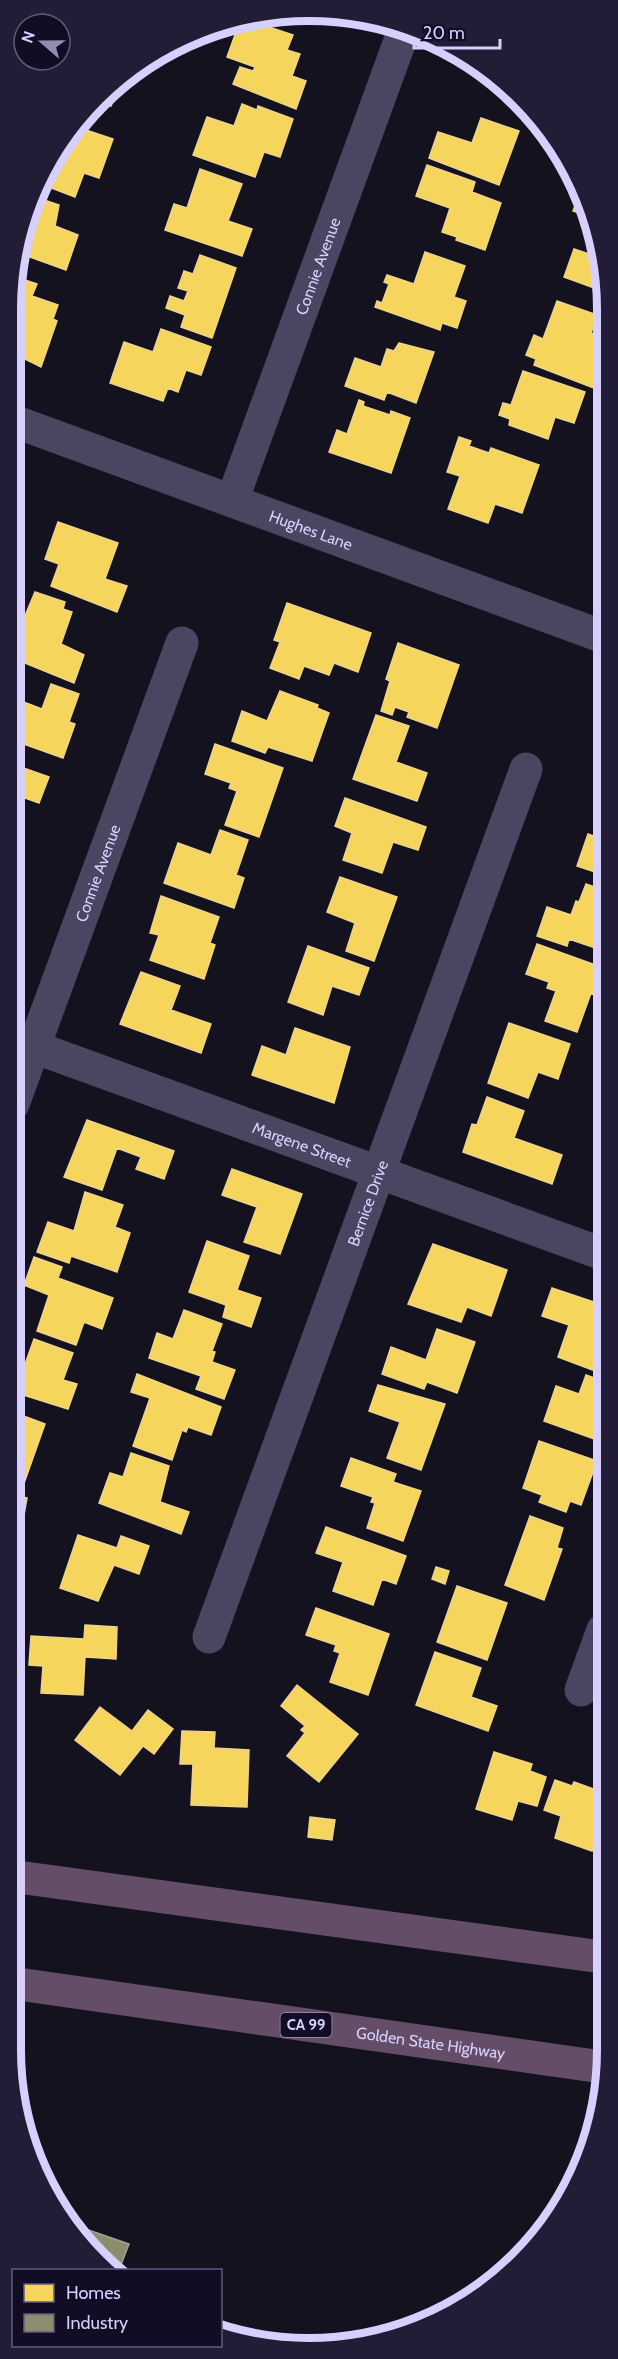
<svg xmlns="http://www.w3.org/2000/svg" width="618" height="2359" font-family="Cabin,sans-serif">
<rect width="100%" height="100%" fill="#15121f"/>
<path fill="#f6d55c" stroke="#edd48d" stroke-width="1.5" d="M 286,16 L 307,16 L 305,23 Z
M 245,19 L 293,35 L 287,50 L 300,54 L 292,76 L 306,81 L 296,109 L 233,84 L 240,67 L 253,71 L 255,67 L 227,57 L 240,21 Z
M 485,72 L 509,92 L 482,79 Z
M 119,85 L 111,106 L 101,103 Z
M 242,104 L 257,110 L 258,106 L 293,119 L 280,157 L 264,152 L 255,177 L 193,155 L 207,117 L 234,126 Z
M 481,118 L 519,131 L 499,185 L 429,158 L 438,132 L 472,143 Z
M 77,127 L 113,139 L 99,178 L 84,173 L 75,197 L 51,188 L 53,185 L 45,182 L 61,143 Z
M 427,165 L 475,182 L 472,192 L 501,203 L 485,250 L 456,240 L 457,237 L 442,232 L 450,208 L 416,196 Z
M 200,169 L 242,184 L 228,221 L 252,229 L 242,256 L 165,230 L 174,204 L 187,208 Z
M 581,190 L 589,216 L 573,211 Z
M 38,198 L 59,205 L 55,226 L 78,235 L 66,270 L 16,252 Z
M 595,238 L 605,270 L 605,292 L 564,277 L 574,249 L 589,254 Z
M 425,252 L 465,266 L 454,297 L 466,301 L 457,328 L 442,323 L 440,330 L 375,307 L 377,301 L 382,303 L 389,284 L 384,282 L 387,275 L 414,284 Z
M 200,255 L 236,268 L 212,338 L 181,327 L 185,315 L 166,308 L 170,296 L 184,301 L 188,291 L 178,288 L 184,271 L 193,274 Z
M 16,277 L 37,284 L 32,296 L 58,305 L 53,319 L 57,321 L 41,367 L 23,358 L 22,362 L 16,360 Z
M 557,301 L 597,315 L 591,333 L 605,337 L 605,373 L 599,390 L 534,365 L 536,359 L 526,355 L 534,335 L 543,339 Z
M 161,329 L 211,347 L 201,375 L 186,370 L 178,392 L 168,388 L 163,401 L 110,383 L 124,342 L 153,352 Z
M 399,343 L 434,352 L 416,403 L 387,392 L 384,400 L 345,386 L 355,358 L 381,367 L 387,349 L 394,351 Z
M 523,371 L 585,392 L 574,423 L 555,417 L 548,439 L 509,425 L 510,419 L 499,415 L 503,403 L 511,405 Z
M 359,400 L 364,402 L 363,406 L 390,415 L 391,411 L 410,418 L 391,473 L 329,452 L 337,430 L 347,434 Z
M 459,437 L 471,441 L 469,446 L 489,453 L 491,448 L 539,465 L 522,513 L 495,504 L 488,523 L 448,509 L 460,476 L 447,472 Z
M 58,522 L 118,543 L 105,579 L 127,586 L 117,612 L 51,586 L 59,564 L 45,559 Z
M 35,592 L 65,602 L 63,609 L 72,612 L 61,644 L 84,655 L 74,683 L 15,659 L 15,629 L 19,630 Z
M 287,603 L 371,633 L 358,672 L 334,663 L 329,675 L 304,666 L 299,679 L 270,668 L 280,642 L 274,640 Z
M 398,643 L 459,665 L 437,728 L 407,717 L 409,712 L 395,707 L 392,715 L 381,711 L 390,681 L 386,679 Z
M 51,684 L 79,694 L 69,722 L 75,724 L 63,758 L 15,741 L 16,699 L 42,709 Z
M 280,691 L 318,705 L 317,708 L 329,713 L 312,761 L 268,747 L 265,753 L 232,741 L 242,711 L 267,721 Z
M 376,715 L 409,726 L 396,762 L 427,773 L 417,801 L 353,779 Z
M 215,744 L 283,768 L 259,837 L 225,825 L 237,791 L 229,788 L 231,783 L 205,774 Z
M 15,765 L 49,777 L 39,803 L 14,794 Z
M 345,798 L 426,827 L 418,850 L 393,842 L 382,873 L 343,860 L 352,833 L 335,826 Z
M 220,830 L 248,840 L 236,875 L 244,878 L 234,908 L 164,883 L 178,843 L 211,855 Z
M 588,834 L 604,840 L 604,875 L 577,866 Z
M 14,877 L 23,880 L 14,905 Z
M 340,877 L 397,897 L 374,961 L 346,951 L 355,923 L 327,912 Z
M 586,884 L 604,890 L 604,951 L 569,939 L 567,946 L 537,936 L 547,907 L 571,915 L 576,901 L 579,902 Z
M 161,896 L 219,917 L 210,943 L 215,945 L 204,979 L 150,960 L 159,935 L 150,933 Z
M 537,944 L 604,968 L 604,998 L 591,993 L 577,1032 L 545,1021 L 556,991 L 547,988 L 549,982 L 526,974 Z
M 308,946 L 369,968 L 359,995 L 332,986 L 323,1015 L 288,1002 Z
M 141,972 L 180,986 L 171,1010 L 211,1024 L 201,1053 L 120,1024 Z
M 509,1023 L 570,1044 L 558,1079 L 538,1072 L 528,1098 L 488,1083 Z
M 295,1028 L 350,1047 L 334,1103 L 252,1075 L 262,1046 L 286,1055 Z
M 487,1097 L 524,1111 L 514,1138 L 562,1155 L 552,1184 L 463,1152 L 472,1124 L 477,1125 Z
M 87,1120 L 174,1151 L 164,1179 L 136,1169 L 141,1157 L 117,1148 L 102,1190 L 64,1177 Z
M 232,1169 L 302,1194 L 280,1254 L 244,1242 L 257,1207 L 222,1195 Z
M 85,1192 L 123,1205 L 115,1227 L 130,1233 L 117,1272 L 71,1256 L 69,1263 L 37,1252 L 48,1222 L 74,1231 Z
M 207,1241 L 249,1256 L 237,1290 L 261,1298 L 251,1327 L 223,1317 L 226,1305 L 189,1292 Z
M 433,1244 L 507,1270 L 491,1316 L 467,1307 L 461,1322 L 408,1304 Z
M 34,1257 L 62,1267 L 58,1278 L 113,1298 L 102,1329 L 84,1322 L 76,1345 L 37,1331 L 49,1295 L 24,1285 Z
M 552,1288 L 603,1305 L 603,1374 L 558,1357 L 569,1325 L 542,1316 Z
M 184,1310 L 222,1324 L 212,1351 L 215,1352 L 212,1362 L 235,1370 L 224,1399 L 196,1389 L 201,1376 L 149,1358 L 157,1333 L 173,1339 Z
M 437,1329 L 475,1342 L 457,1393 L 427,1382 L 424,1389 L 382,1374 L 391,1347 L 426,1360 Z
M 34,1339 L 73,1353 L 63,1380 L 77,1384 L 68,1409 L 17,1393 L 13,1404 L 13,1372 L 18,1374 L 21,1366 L 24,1367 Z
M 137,1374 L 221,1407 L 211,1435 L 188,1427 L 186,1432 L 182,1430 L 172,1460 L 133,1446 L 150,1398 L 131,1392 Z
M 586,1375 L 603,1381 L 603,1431 L 600,1441 L 544,1421 L 556,1386 L 579,1394 Z
M 378,1385 L 445,1404 L 421,1470 L 387,1458 L 400,1422 L 369,1411 Z
M 13,1412 L 45,1424 L 22,1489 L 12,1485 Z
M 539,1441 L 597,1461 L 581,1505 L 570,1501 L 566,1512 L 539,1502 L 542,1495 L 523,1488 Z
M 131,1453 L 169,1466 L 160,1502 L 189,1512 L 181,1534 L 99,1503 L 110,1473 L 123,1477 Z
M 351,1458 L 396,1474 L 393,1482 L 421,1491 L 403,1541 L 367,1528 L 375,1503 L 371,1502 L 373,1497 L 341,1486 Z
M 12,1496 L 27,1498 L 17,1556 L 12,1556 Z
M 530,1516 L 563,1528 L 557,1548 L 562,1549 L 544,1600 L 505,1585 Z
M 326,1527 L 406,1556 L 396,1584 L 382,1579 L 373,1605 L 333,1591 L 343,1562 L 316,1553 Z
M 78,1535 L 117,1548 L 121,1536 L 149,1546 L 139,1574 L 114,1565 L 98,1601 L 60,1588 Z
M 436,1567 L 449,1571 L 445,1584 L 432,1579 Z
M 457,1586 L 507,1603 L 487,1660 L 437,1642 Z
M 316,1608 L 389,1634 L 368,1695 L 330,1682 L 340,1653 L 334,1651 L 336,1645 L 306,1635 Z
M 85,1625 L 117,1627 L 116,1659 L 85,1657 L 83,1695 L 41,1693 L 43,1666 L 29,1665 L 31,1636 L 84,1639 Z
M 435,1652 L 481,1668 L 471,1697 L 497,1706 L 488,1731 L 416,1705 Z
M 297,1685 L 358,1734 L 319,1782 L 287,1756 L 305,1733 L 301,1730 L 305,1726 L 281,1706 Z
M 100,1707 L 132,1731 L 148,1710 L 173,1729 L 154,1754 L 143,1746 L 120,1775 L 75,1740 Z
M 182,1731 L 215,1732 L 214,1748 L 249,1750 L 247,1807 L 191,1805 L 193,1764 L 180,1764 Z
M 494,1752 L 532,1764 L 530,1771 L 546,1777 L 537,1806 L 518,1801 L 512,1820 L 476,1809 Z
M 555,1780 L 572,1786 L 574,1782 L 602,1792 L 602,1822 L 592,1851 L 555,1838 L 561,1816 L 544,1810 Z
M 310,1817 L 335,1820 L 332,1840 L 308,1837 Z"/>
<path fill="#8c8c6e" stroke="#a2a09a" stroke-width="1.5" d="M 71,2224 L 129,2244 L 119,2270 L 115,2270 L 85,2247 Z"/>
<g fill="none" stroke-linecap="round" stroke-linejoin="round">
<g stroke="#484660" stroke-width="33">
<path id="s1" d="M 16,422 L 604,637"/>
<path id="s2" d="M 232,501 L 404,30"/>
<path id="s3" d="M 34,1047 L 603,1254"/>
<path id="s4" d="M 13,1104 L 182,643"/>
<path id="s5" d="M 209,1637 L 526,769"/>
<path d="M 581,1690 L 603,1630"/>
</g>
<g stroke="#644e67" stroke-width="33">
<path d="M 11,1876 L 602,1957"/>
<path id="s6" d="M 11,1983 L 602,2067"/>
</g>
</g>
<g text-anchor="middle" stroke-width="6" stroke-linejoin="round" paint-order="stroke">
<rect fill="#120c25" stroke="#9c95be" stroke-width="1.5" x="280.5" y="2013" width="51" height="24" rx="4.5"/>
<g font-size="15" font-weight="bold" fill="#d7d0ff">
<text x="306" y="2030">CA 99</text>
</g>
<g font-size="16" fill="#d7d0ff" stroke="#120c25">
<text dy="6" stroke="none"><textPath href="#s2" startOffset="250">Connie Avenue</textPath></text>
<text dy="6" stroke="none"><textPath href="#s1" startOffset="314">Hughes Lane</textPath></text>
<text dy="6" stroke="none"><textPath href="#s4" startOffset="246">Connie Avenue</textPath></text>
<text dy="6" stroke="none"><textPath href="#s3" startOffset="285">Margene Street</textPath></text>
<text dy="6" stroke="none"><textPath href="#s5" startOffset="462">Bernice Drive</textPath></text>
<text dy="6" stroke="none"><textPath href="#s6" startOffset="424">Golden State Highway</textPath></text>
</g>
</g>
<path d="M0 0H618V2359H0ZM309 21H309A288 288 0 0 1 597 309V2050A288 288 0 0 1 309 2338H309A288 288 0 0 1 21 2050V309A288 288 0 0 1 309 21Z" fill="#221c36" fill-rule="evenodd"/>
<path fill="none" stroke="#d7d0ff" stroke-width="8" d="M309 21H309A288 288 0 0 1 597 309V2050A288 288 0 0 1 309 2338H309A288 288 0 0 1 21 2050V309A288 288 0 0 1 309 21Z"/>
<rect x="12" y="2269" width="210" height="78" fill="#120c25" stroke="#615a7c" stroke-width="1.5"/>
<rect x="24" y="2284" width="30" height="18" fill="#f6d55c" stroke="#615a7c" stroke-width="1.5"/>
<text x="66" y="2299" font-size="18" fill="#d7d0ff">Homes</text>
<rect x="24" y="2314" width="30" height="18" fill="#8c8c6e" stroke="#615a7c" stroke-width="1.5"/>
<text x="66" y="2329" font-size="18" fill="#d7d0ff">Industry</text>
<g transform="translate(42 42) rotate(290)"><circle r="28" fill="#120c25" stroke="#615a7c" stroke-width="1.5"/>
<path d="M0-4.5L10 22L0 15L-10 22Z" fill="#938eb1"/>
<text y="-9" font-size="16" font-weight="bold" text-anchor="middle" fill="#d7d0ff">N</text>
</g>
<path d="M414 39v9h86v-9" fill="none" stroke="#d7d0ff" stroke-width="3"/>
<text x="423" y="39" font-size="18" fill="#d7d0ff" stroke="#120c25" stroke-width="4.5" paint-order="stroke">20 m</text>
</svg>
